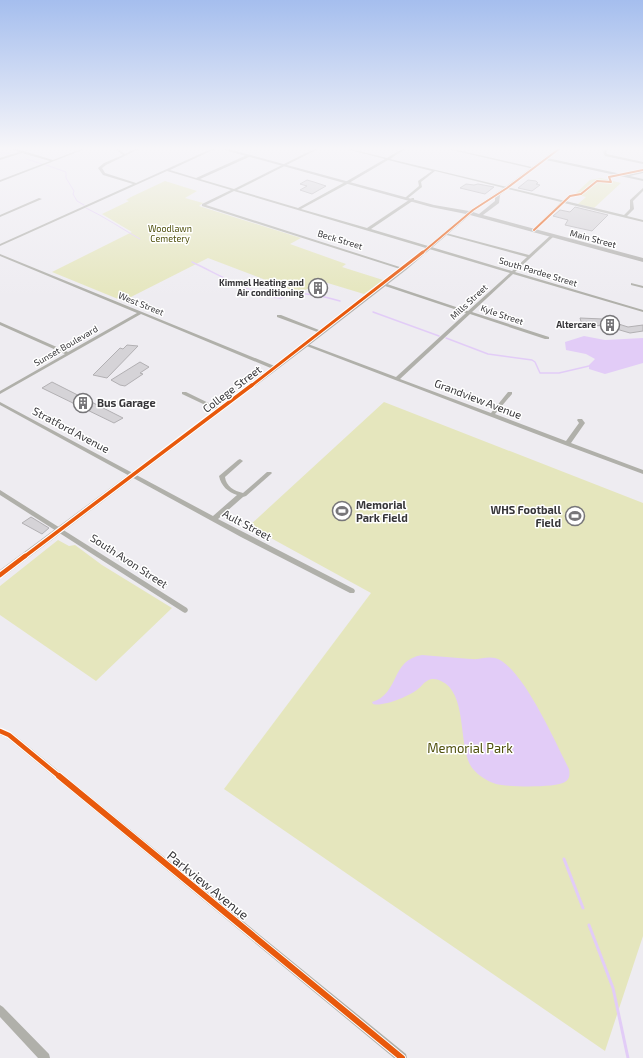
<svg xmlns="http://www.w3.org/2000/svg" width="643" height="1058" font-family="'Exo 2',sans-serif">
<rect width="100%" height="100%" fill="#eeecf1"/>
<path fill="#e5e6bd" d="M 601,178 L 621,183 L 594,208 L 578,204 L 586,197 L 575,194 L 590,180 Z
M 165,181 L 197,191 L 185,198 L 203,203 L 199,206 L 301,238 L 290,244 L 346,264 L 342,267 L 383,280 L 364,294 L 321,281 L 300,293 L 208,258 L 123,301 L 52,272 L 132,232 L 102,214 L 129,201 L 126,200 L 131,197 Z
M 384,402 L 643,503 L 643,936 L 605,1051 L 224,789 L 371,593 L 249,526 Z
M 58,540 L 69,546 L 75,545 L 102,565 L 172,608 L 96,681 L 0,615 L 0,586 Z"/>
<path fill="#e2ccf7" d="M 584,336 L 605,340 L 643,338 L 643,363 L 605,374 L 589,369 L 589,365 L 595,359 L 586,354 L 566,350 L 565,342 Z
M 422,655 C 438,656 454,658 471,659 C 479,660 487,656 495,658 C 522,665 556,744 569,769 C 570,774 570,779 565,782 C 556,788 507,787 496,784 C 487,781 479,776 473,769 C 457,751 469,693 441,681 C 437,679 431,678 427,681 C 423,683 421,687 418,689 C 410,696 383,707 373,704 L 372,702 C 400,694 390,660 422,655 Z"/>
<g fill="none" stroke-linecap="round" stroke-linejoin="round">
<path stroke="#e2ccf7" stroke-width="1" d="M 0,152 L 10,154
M 26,159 L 42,164
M 46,165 L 66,172 L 66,178 L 74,191 L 73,194 L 77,201 L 84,205
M 86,208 C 105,217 122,229 140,239"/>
<path stroke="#e2ccf7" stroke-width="1.5" d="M 192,262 C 216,273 254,296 280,298 C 284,298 287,295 291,294 C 306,292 326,297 340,301
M 373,312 L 439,336
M 446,338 L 488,354 L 532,360 L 535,362 L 540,373 L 559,373 L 589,366"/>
<path stroke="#e2ccf7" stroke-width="3" d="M 564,859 L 583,908
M 589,925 L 613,988 L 628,1058"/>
</g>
<path fill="#d5d3d7" stroke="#b2b0b3" d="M 307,180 L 314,182 L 326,186 L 312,194 L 300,190 L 307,186 L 300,184 Z
M 528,180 L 536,181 L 538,183 L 536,184 L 540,185 L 532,191 L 518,188 Z
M 466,184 L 474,185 L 478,184 L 494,187 L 485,194 L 460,188 Z
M 575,207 L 608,215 L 592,231 L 565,225 L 568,220 L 553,216 L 560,210 L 570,212 Z
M 580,318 L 603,319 L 628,327 L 643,325 L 643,331 L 630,333 L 606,326 L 582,325 Z
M 127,345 L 138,346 L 107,378 L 93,375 L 120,348 L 123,349 Z
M 140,362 L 149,367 L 140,373 L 143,374 L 125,386 L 120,385 L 111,380 Z
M 52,382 L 123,418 L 114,423 L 42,388 Z
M 31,517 L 49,528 L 42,534 L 22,523 Z"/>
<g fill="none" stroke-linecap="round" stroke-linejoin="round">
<path fill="#b0b0aa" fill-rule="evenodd" d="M 12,149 L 17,149 L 53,160 L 81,149 L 85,149 L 0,182 L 0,180 L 50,161 L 22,153 L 0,160 L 0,158 L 19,152 Z
M 115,149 L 118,149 L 125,154 L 135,149 L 139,149 L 106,165 L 102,168 L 105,173 L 136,183 L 211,149 L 215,149 L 170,170 L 196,178 L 247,155 L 249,155 L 249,157 L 200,179 L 234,189 L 314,149 L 318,149 L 237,190 L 298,208 L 347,181 L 385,159 L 346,149 L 351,149 L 387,158 L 402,149 L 405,149 L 390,159 L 624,215 L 630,209 L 630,200 L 643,188 L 643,191 L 633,201 L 634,209 L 627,216 L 643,220 L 643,222 L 564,203 L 534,231 L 532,230 L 533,229 L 561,202 L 435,171 L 421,182 L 422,187 L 407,199 L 405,198 L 406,197 L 419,186 L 418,181 L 432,171 L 388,160 L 349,183 L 301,209 L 367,228 L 412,198 L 414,198 L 414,200 L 371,229 L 512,271 L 527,257 L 443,234 L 446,233 L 529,255 L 551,235 L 553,235 L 553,237 L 515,272 L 643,310 L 643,312 L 513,274 L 472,312 L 549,337 L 549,339 L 545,339 L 470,314 L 400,379 L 491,413 L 508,392 L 512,392 L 512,394 L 495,414 L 566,441 L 579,423 L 577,420 L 578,419 L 582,419 L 585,423 L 571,443 L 643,470 L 643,474 L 565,445 L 304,345 L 304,344 L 308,344 L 396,377 L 466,313 L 382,285 L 382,283 L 384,283 L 468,311 L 510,273 L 234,191 L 206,205 L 406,269 L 403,270 L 202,206 L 202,204 L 231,190 L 167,171 L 0,246 L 0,244 L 133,184 L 103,175 L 98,168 L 104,163 L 123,155 Z
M 447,149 L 453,149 L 536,168 L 534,169 Z
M 606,149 L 609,149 L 606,152 L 607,154 L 643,162 L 643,164 L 605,156 L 603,152 Z
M 547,158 L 626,175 L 643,171 L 643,173 L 630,176 L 643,179 L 643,181 L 546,160 Z
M 39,198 L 42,199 L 0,217 L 0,215 Z
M 0,254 L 277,367 L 277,368 L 275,369 L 273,369 L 141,314 L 0,394 L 0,391 L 65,354 L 0,325 L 0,322 L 68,352 L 137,313 L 0,256 Z
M 631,283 L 643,286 L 643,288 L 631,285 Z
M 277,315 L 281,315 L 324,332 L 324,333 L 320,333 L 277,317 Z
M 182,392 L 186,392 L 223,410 L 220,412 L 218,411 L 182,394 Z
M 0,402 L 213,516 L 237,495 C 228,492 221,486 219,476 L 238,460 L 240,459 L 243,461 L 225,477 C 226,486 234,491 243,493 L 267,472 L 271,472 L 272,473 L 271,474 L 246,496 L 243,497 L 218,519 L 354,589 L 355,591 L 354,593 L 350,593 L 241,537 L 0,405 Z
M 0,490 L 187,608 L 188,610 L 187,612 L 185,613 L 183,612 L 0,495 Z
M 0,728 L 12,733 L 406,1054 L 407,1058 L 394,1058 L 6,737 L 0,735 Z
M 0,1005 L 3,1007 L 49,1054 L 50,1058 L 38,1058 L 0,1017 Z"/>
<path fill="#b3b2af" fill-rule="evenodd" d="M 221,149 L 228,149 L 434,205 L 469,211 L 505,187 L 556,149 L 561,149 L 500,195 L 499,203 L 483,215 L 643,258 L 643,262 L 470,215 L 406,270 L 308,346 L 3,577 L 0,578 L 0,570 L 304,344 L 402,268 L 466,214 L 431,207 ZM 495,197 L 495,201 L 479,214 L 473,212 Z"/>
<g stroke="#fff" stroke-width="3.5">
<path id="cycleway-far4" d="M 534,230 L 570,196 L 581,194 L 597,181 L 611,182 L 609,177 L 643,170
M 422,253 L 473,210 L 507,188 L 559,149"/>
</g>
<g stroke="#fff" stroke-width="5">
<path id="cycleway-far3" d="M 251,386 L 423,252"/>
</g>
<g stroke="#fff" stroke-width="6">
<path id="cycleway-far2" d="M 24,557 L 252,385"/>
</g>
<g stroke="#fff" stroke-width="7">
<path id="cycleway-far1" d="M 0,575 L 25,556
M 0,731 L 9,735 L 60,777"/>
</g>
<g stroke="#fff" stroke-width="8">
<path id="cycleway" d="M 59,776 L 402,1058"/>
</g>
<use href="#cycleway-far4" stroke="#e8590c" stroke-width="2"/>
<use href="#cycleway-far3" stroke="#e8590c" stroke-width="3"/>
<use href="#cycleway-far2" stroke="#e8590c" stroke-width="3.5"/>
<use href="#cycleway-far1" stroke="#e8590c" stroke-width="4.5"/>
<use href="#cycleway" stroke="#e8590c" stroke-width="6"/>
</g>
<linearGradient id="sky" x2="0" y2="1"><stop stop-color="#a5beee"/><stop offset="0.5" stop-color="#f7f6f9"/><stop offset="1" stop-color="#f7f6f9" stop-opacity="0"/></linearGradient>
<rect width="643" height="297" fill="url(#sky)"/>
<defs>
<g id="building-ring" transform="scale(1)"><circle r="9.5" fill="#fff" stroke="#777679" stroke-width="1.5"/><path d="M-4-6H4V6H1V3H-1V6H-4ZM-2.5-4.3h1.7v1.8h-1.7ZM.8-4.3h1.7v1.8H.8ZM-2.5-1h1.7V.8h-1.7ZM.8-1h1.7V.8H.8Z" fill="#777679"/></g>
<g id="stadium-ring" transform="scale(1)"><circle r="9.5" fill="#fff" stroke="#777679" stroke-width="1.5"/><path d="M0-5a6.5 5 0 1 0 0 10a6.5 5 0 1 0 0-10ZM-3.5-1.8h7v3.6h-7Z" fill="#777679"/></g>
</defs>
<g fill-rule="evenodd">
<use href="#building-ring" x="318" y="288"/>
<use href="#building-ring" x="610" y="325"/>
<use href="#building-ring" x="83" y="403"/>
<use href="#stadium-ring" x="342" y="511"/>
<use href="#stadium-ring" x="575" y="516"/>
</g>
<g text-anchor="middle" stroke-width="3" stroke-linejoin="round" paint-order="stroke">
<g font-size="9" fill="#4f500c" stroke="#fff">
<text x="170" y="232">Woodlawn<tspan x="170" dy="10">Cemetery</tspan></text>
</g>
<g font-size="9" fill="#373639" stroke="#fff">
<text transform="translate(593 239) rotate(15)" y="3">Main Street</text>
<text transform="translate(340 240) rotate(17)" y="3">Beck Street</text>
<text transform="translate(538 272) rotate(17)" y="3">South Pardee Street</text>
<text transform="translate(469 302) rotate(-43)" y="3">Mills Street</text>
<text transform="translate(141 304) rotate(22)" y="3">West Street</text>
<text transform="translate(502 315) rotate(19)" y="3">Kyle Street</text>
<text transform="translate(66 346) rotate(-30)" y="3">Sunset Boulevard</text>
</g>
<g font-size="9" font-weight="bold" fill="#373639" stroke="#fff" text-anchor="end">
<text x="304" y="286">Kimmel Heating and<tspan x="304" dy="10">Air conditioning</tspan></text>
<text x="596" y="328">Altercare</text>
</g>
<g font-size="11" fill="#373639" stroke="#fff">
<text transform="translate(232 389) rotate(-37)" y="4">College Street</text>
<text transform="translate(478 399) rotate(21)" y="4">Grandview Avenue</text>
<text transform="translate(71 430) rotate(28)" y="4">Stratford Avenue</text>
<text transform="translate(247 525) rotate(28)" y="4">Ault Street</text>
<text transform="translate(129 561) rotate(33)" y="4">South Avon Street</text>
</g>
<g font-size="11" font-weight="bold" fill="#373639" stroke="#fff" text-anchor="start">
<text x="97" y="407">Bus Garage</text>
<text x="356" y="509">Memorial<tspan x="356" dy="13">Park Field</tspan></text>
<text x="561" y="514" text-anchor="end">WHS Football<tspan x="561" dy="13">Field</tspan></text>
</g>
<g font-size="13" fill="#4f500c" stroke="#fff">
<text x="470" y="753">Memorial Park</text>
</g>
<g font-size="13" fill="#373639" stroke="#fff">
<text transform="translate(208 885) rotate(39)" y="5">Parkview Avenue</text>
</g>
</g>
</svg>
